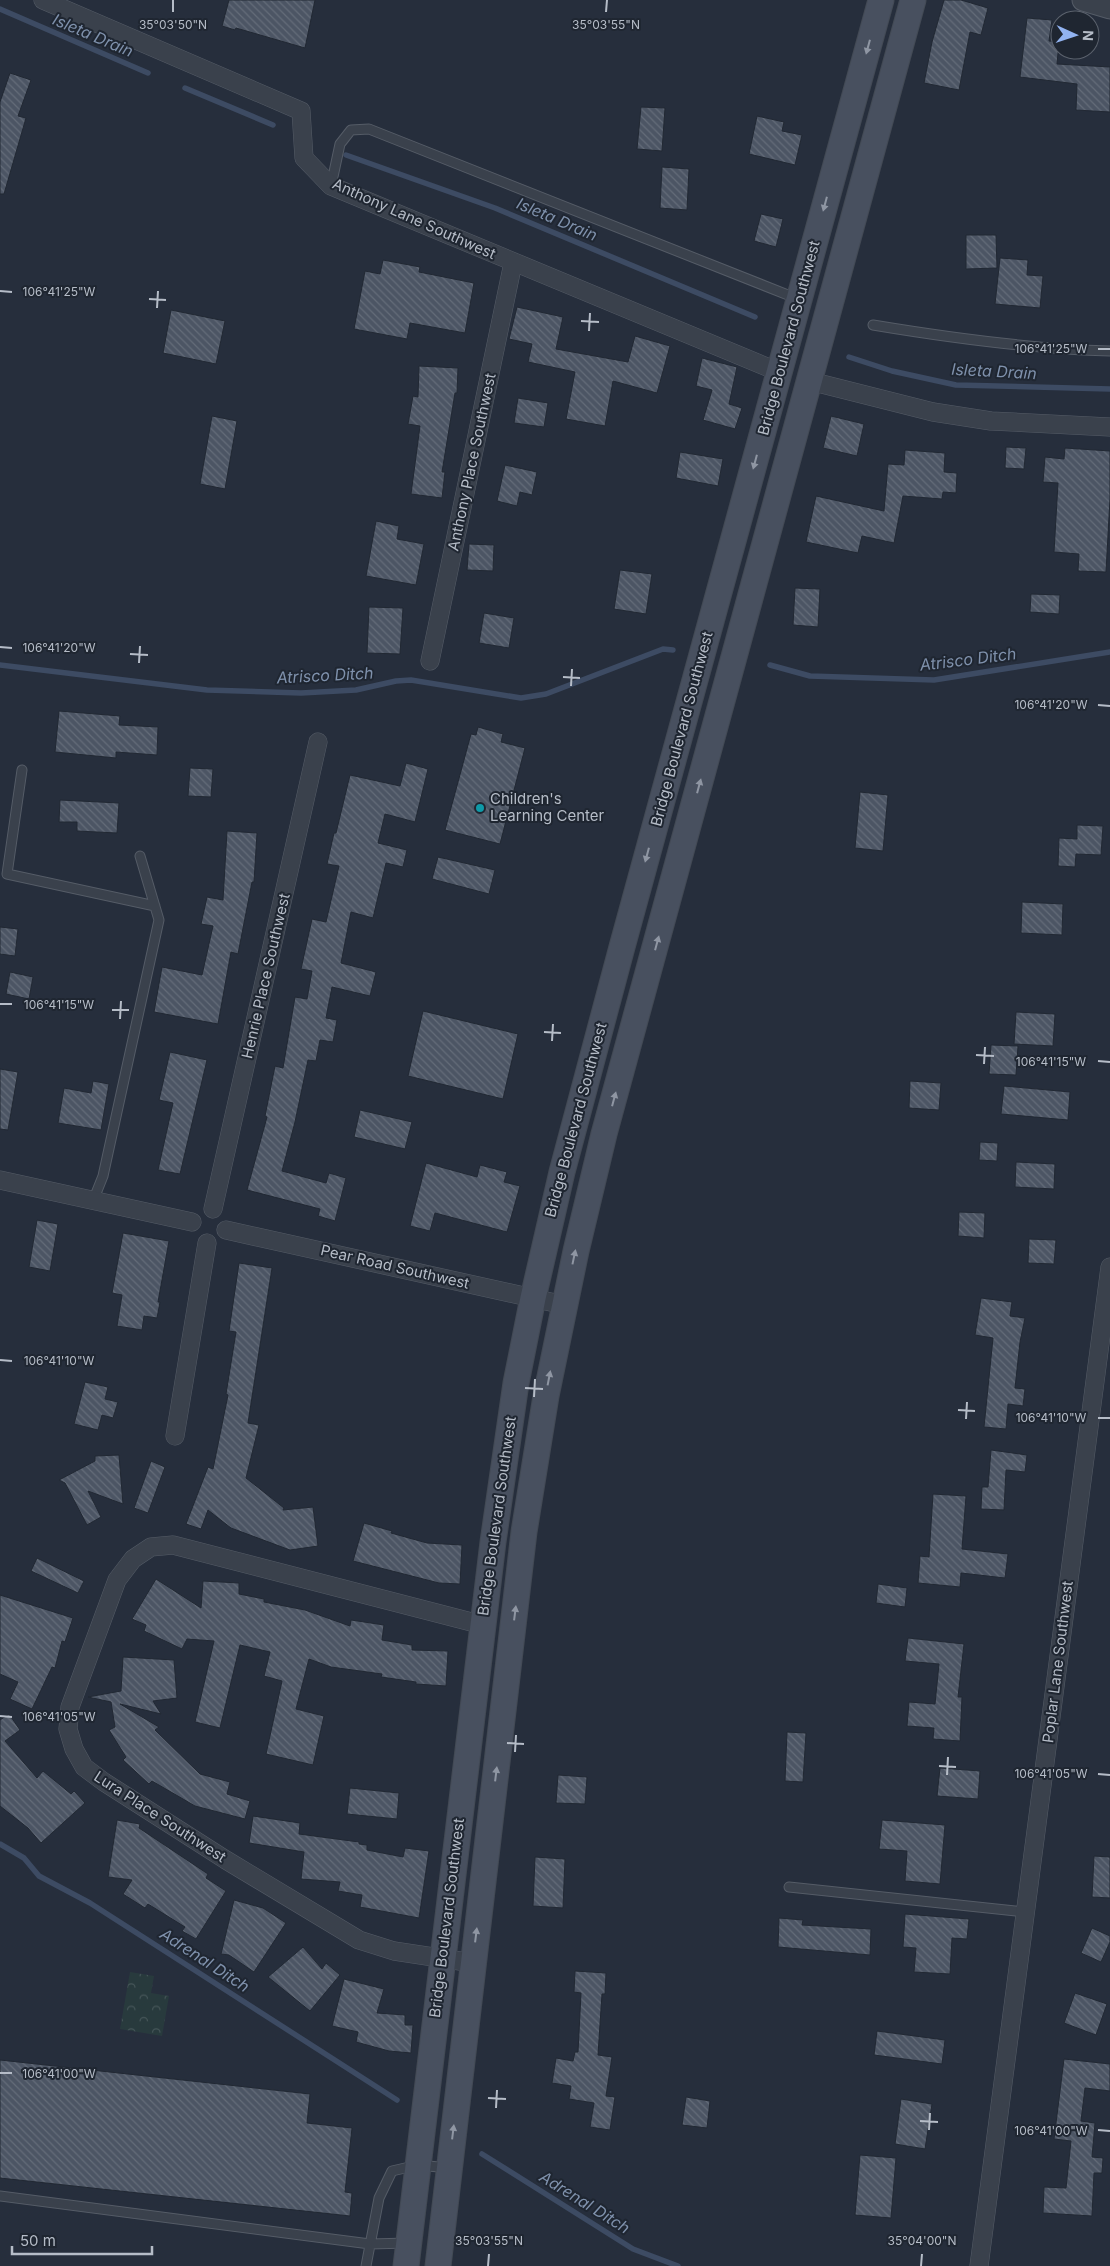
<svg xmlns="http://www.w3.org/2000/svg" width="1110" height="2266" font-family="Inter,sans-serif">
<defs>
<pattern id="forest-crowns" width="20" height="18" patternUnits="userSpaceOnUse" patternTransform="scale(1.25)"><rect width="20" height="18" fill="#283a3d"/><path d="M2 6a3 3 0 1 1 6 0M12 15a3 3 0 1 1 6 0" fill="none" stroke="#455558"/></pattern>
<pattern id="building-back-hatch" width="6" height="6" patternUnits="userSpaceOnUse" patternTransform="scale(1.25)"><rect width="6" height="6" fill="#4c5564"/><path d="M-1 5l2 2M0 0l6 6M5-1l2 2" fill="none" stroke="#646c79"/></pattern>
</defs>
<rect width="100%" height="100%" fill="#262e3c"/>
<path fill="url(#forest-crowns)" d="M 130,1972 L 154,1976 L 151,1993 L 169,1996 L 162,2036 L 120,2029 Z"/>
<g fill="none" stroke-linecap="round" stroke-linejoin="round">
<path stroke="#3d4b63" stroke-width="5.5" d="M 0,9 L 148,73
M 185,88 L 273,125
M 346,155 L 495,208 L 755,317
M 849,357 L 892,371 L 956,385 L 1110,389
M 0,665 L 207,690 L 301,693 L 356,690 L 396,681 L 411,680 L 521,698 L 546,694 L 663,649 L 673,650
M 770,665 L 810,676 L 934,680 L 1110,652
M 0,1844 L 24,1858 L 39,1876 L 90,1903 L 397,2100
M 482,2154 L 633,2249 L 678,2266"/>
</g>
<path fill="url(#building-back-hatch)" stroke="#212833" d="M 229,0 L 315,0 L 305,48 L 236,28 L 235,30 L 222,26 Z
M 944,0 L 961,0 L 988,8 L 981,35 L 970,32 L 959,90 L 924,83 L 932,42 Z
M 1027,18 L 1052,20 L 1049,41 L 1059,42 L 1057,64 L 1110,67 L 1110,112 L 1076,110 L 1077,84 L 1020,77 Z
M 10,73 L 31,80 L 18,116 L 26,118 L 4,194 L 0,194 L 0,102 Z
M 641,107 L 665,108 L 662,151 L 637,149 Z
M 757,116 L 784,122 L 782,131 L 802,135 L 795,165 L 749,154 Z
M 662,167 L 689,169 L 687,210 L 660,208 Z
M 761,214 L 783,219 L 776,247 L 754,241 Z
M 966,235 L 996,235 L 997,268 L 966,269 Z
M 1000,258 L 1028,260 L 1027,275 L 1043,276 L 1040,308 L 995,304 Z
M 383,260 L 420,267 L 419,272 L 474,283 L 465,333 L 410,323 L 407,339 L 354,329 L 365,271 L 380,274 Z
M 517,307 L 563,317 L 556,349 L 628,362 L 635,336 L 670,346 L 657,393 L 613,381 L 605,426 L 566,419 L 575,372 L 528,362 L 532,344 L 509,339 Z
M 171,310 L 225,321 L 216,364 L 163,353 Z
M 702,358 L 737,367 L 729,404 L 742,408 L 735,429 L 703,420 L 712,390 L 696,386 Z
M 419,366 L 458,368 L 457,393 L 455,393 L 442,472 L 445,472 L 442,498 L 411,494 L 420,426 L 408,424 L 413,396 L 418,397 Z
M 518,398 L 548,403 L 544,427 L 514,423 Z
M 212,416 L 237,421 L 225,489 L 200,484 Z
M 831,416 L 864,424 L 857,456 L 823,448 Z
M 1006,447 L 1026,448 L 1024,469 L 1005,468 Z
M 1065,448 L 1110,451 L 1110,499 L 1106,572 L 1078,571 L 1079,554 L 1054,552 L 1058,483 L 1043,482 L 1045,457 L 1064,459 Z
M 905,450 L 945,453 L 944,472 L 957,473 L 956,493 L 943,492 L 942,499 L 903,496 L 894,543 L 862,536 L 858,553 L 806,542 L 816,496 L 884,511 L 888,464 L 904,465 Z
M 680,452 L 723,459 L 718,486 L 676,478 Z
M 505,465 L 537,472 L 532,495 L 520,492 L 517,506 L 497,501 Z
M 376,521 L 399,526 L 397,539 L 424,544 L 416,585 L 366,576 Z
M 469,544 L 494,545 L 493,571 L 467,570 Z
M 620,570 L 652,574 L 646,614 L 614,609 Z
M 795,588 L 820,589 L 818,627 L 793,625 Z
M 1031,594 L 1060,595 L 1059,614 L 1030,612 Z
M 369,607 L 403,608 L 400,654 L 367,653 Z
M 484,613 L 514,618 L 509,648 L 479,643 Z
M 59,711 L 120,716 L 119,725 L 158,727 L 157,755 L 116,752 L 116,758 L 55,752 Z
M 478,727 L 503,734 L 501,742 L 525,748 L 500,844 L 445,830 L 471,734 L 476,735 Z
M 406,763 L 428,769 L 415,822 L 385,814 L 378,843 L 407,850 L 403,867 L 386,863 L 373,918 L 351,912 L 341,963 L 376,972 L 370,996 L 332,987 L 326,1018 L 337,1020 L 333,1042 L 320,1040 L 316,1061 L 308,1060 L 295,1122 L 282,1171 L 326,1183 L 329,1173 L 346,1178 L 335,1221 L 318,1216 L 320,1209 L 247,1190 L 267,1117 L 265,1116 L 275,1066 L 283,1068 L 295,997 L 307,999 L 312,971 L 301,969 L 312,919 L 326,922 L 339,866 L 327,864 L 334,833 L 336,833 L 350,775 L 400,786 Z
M 190,768 L 213,769 L 211,797 L 188,796 Z
M 860,792 L 888,795 L 883,851 L 855,848 Z
M 60,800 L 119,803 L 117,833 L 77,831 L 77,822 L 59,822 Z
M 1077,825 L 1103,826 L 1101,855 L 1076,854 L 1075,867 L 1058,866 L 1059,838 L 1077,839 Z
M 227,831 L 257,833 L 254,882 L 252,882 L 238,954 L 231,952 L 218,1024 L 154,1012 L 162,967 L 202,975 L 213,926 L 201,924 L 207,897 L 223,900 Z
M 438,857 L 495,870 L 489,894 L 432,879 Z
M 1022,902 L 1063,904 L 1062,935 L 1021,933 Z
M 0,927 L 18,929 L 15,956 L 0,954 Z
M 10,972 L 33,977 L 29,999 L 6,994 Z
M 423,1011 L 518,1034 L 503,1099 L 408,1076 Z
M 1016,1012 L 1055,1014 L 1053,1046 L 1014,1044 Z
M 991,1045 L 1018,1046 L 1016,1075 L 989,1074 Z
M 170,1052 L 207,1060 L 180,1174 L 158,1170 L 173,1103 L 159,1100 Z
M 0,1069 L 18,1072 L 8,1130 L 0,1129 Z
M 93,1081 L 109,1084 L 101,1130 L 58,1123 L 64,1088 L 91,1093 Z
M 910,1081 L 941,1083 L 939,1110 L 909,1108 Z
M 1004,1086 L 1070,1092 L 1068,1120 L 1001,1114 Z
M 360,1110 L 412,1122 L 405,1149 L 354,1137 Z
M 980,1142 L 998,1143 L 997,1161 L 979,1160 Z
M 1016,1162 L 1055,1164 L 1054,1189 L 1015,1187 Z
M 426,1163 L 477,1177 L 480,1165 L 507,1172 L 504,1182 L 520,1186 L 507,1232 L 435,1213 L 430,1231 L 410,1226 Z
M 959,1212 L 985,1213 L 984,1238 L 958,1236 Z
M 37,1220 L 58,1224 L 50,1271 L 29,1267 Z
M 123,1233 L 169,1241 L 158,1302 L 160,1302 L 157,1318 L 144,1316 L 142,1330 L 117,1326 L 122,1295 L 112,1293 Z
M 1029,1239 L 1056,1240 L 1054,1264 L 1028,1263 Z
M 239,1263 L 272,1268 L 248,1423 L 259,1425 L 246,1478 L 284,1508 L 283,1510 L 313,1507 L 318,1546 L 290,1550 L 231,1528 L 208,1510 L 201,1529 L 186,1524 L 208,1467 L 213,1469 L 228,1395 L 226,1394 L 236,1332 L 229,1331 Z
M 981,1298 L 1012,1302 L 1010,1316 L 1025,1318 L 1020,1342 L 1015,1388 L 1025,1389 L 1023,1406 L 1008,1404 L 1006,1429 L 984,1427 L 993,1338 L 975,1335 Z
M 85,1382 L 108,1387 L 105,1399 L 118,1402 L 113,1418 L 102,1415 L 98,1430 L 74,1424 Z
M 991,1450 L 1027,1455 L 1025,1472 L 1006,1470 L 1004,1510 L 981,1509 L 982,1487 L 988,1487 Z
M 119,1455 L 123,1504 L 88,1491 L 101,1517 L 87,1525 L 65,1483 L 59,1480 L 95,1461 L 95,1456 Z
M 151,1461 L 165,1467 L 148,1513 L 134,1508 Z
M 933,1494 L 966,1496 L 962,1549 L 1008,1554 L 1005,1578 L 961,1573 L 960,1587 L 918,1583 L 920,1556 L 929,1557 Z
M 364,1523 L 392,1531 L 391,1533 L 427,1543 L 462,1545 L 460,1584 L 439,1583 L 353,1561 Z
M 37,1558 L 84,1581 L 78,1593 L 31,1571 Z
M 156,1579 L 201,1608 L 203,1581 L 239,1583 L 239,1594 L 264,1599 L 264,1602 L 305,1610 L 350,1626 L 351,1620 L 384,1625 L 382,1640 L 412,1645 L 412,1650 L 448,1651 L 446,1686 L 416,1684 L 416,1682 L 381,1677 L 382,1674 L 331,1667 L 309,1659 L 296,1709 L 324,1716 L 313,1765 L 266,1754 L 282,1681 L 264,1676 L 270,1652 L 240,1645 L 220,1728 L 195,1722 L 214,1641 L 187,1639 L 182,1649 L 144,1631 L 146,1625 L 132,1619 Z
M 878,1584 L 907,1588 L 905,1607 L 876,1603 Z
M 0,1595 L 73,1618 L 65,1642 L 62,1641 L 55,1668 L 52,1667 L 32,1709 L 10,1699 L 18,1682 L 0,1674 Z
M 908,1638 L 964,1644 L 958,1697 L 962,1697 L 960,1741 L 933,1739 L 934,1728 L 907,1726 L 909,1702 L 935,1704 L 939,1664 L 905,1661 Z
M 123,1657 L 174,1660 L 177,1698 L 153,1701 L 161,1714 L 120,1704 L 159,1727 L 155,1730 L 200,1774 L 230,1782 L 227,1794 L 250,1801 L 245,1819 L 195,1806 L 152,1781 L 149,1784 L 123,1760 L 126,1757 L 109,1730 L 115,1727 L 111,1702 L 88,1697 L 121,1691 Z
M 9,1714 L 20,1730 L 5,1741 L 37,1778 L 43,1771 L 71,1794 L 74,1791 L 85,1803 L 41,1843 L 28,1828 L 0,1806 L 0,1720 Z
M 787,1732 L 806,1733 L 803,1782 L 785,1781 Z
M 940,1768 L 980,1771 L 978,1799 L 937,1796 Z
M 558,1775 L 587,1777 L 585,1804 L 556,1803 Z
M 350,1788 L 399,1793 L 397,1819 L 347,1814 Z
M 253,1816 L 300,1823 L 299,1834 L 359,1842 L 359,1844 L 367,1845 L 367,1850 L 403,1857 L 405,1848 L 429,1851 L 419,1918 L 360,1907 L 362,1895 L 338,1891 L 340,1882 L 301,1879 L 304,1852 L 249,1843 Z
M 117,1820 L 140,1824 L 139,1828 L 208,1874 L 206,1878 L 226,1891 L 196,1939 L 182,1931 L 185,1927 L 148,1904 L 145,1908 L 123,1894 L 132,1880 L 108,1877 Z
M 882,1820 L 945,1825 L 940,1884 L 905,1881 L 907,1851 L 879,1849 Z
M 1094,1856 L 1110,1857 L 1110,1898 L 1092,1897 Z
M 535,1857 L 565,1859 L 563,1908 L 533,1906 Z
M 234,1900 L 263,1908 L 286,1923 L 254,1972 L 229,1955 L 221,1954 Z
M 905,1914 L 969,1919 L 967,1939 L 952,1938 L 950,1974 L 914,1972 L 916,1948 L 903,1947 Z
M 779,1918 L 803,1920 L 802,1925 L 871,1929 L 870,1955 L 778,1947 Z
M 1092,1928 L 1110,1936 L 1110,1942 L 1101,1962 L 1081,1953 Z
M 303,1947 L 322,1969 L 326,1963 L 340,1975 L 310,2011 L 268,1977 Z
M 575,1971 L 606,1973 L 605,1994 L 602,1994 L 598,2055 L 612,2057 L 606,2096 L 615,2097 L 610,2130 L 590,2127 L 594,2103 L 569,2099 L 571,2086 L 552,2083 L 556,2058 L 573,2061 L 575,2052 L 578,2052 L 581,1993 L 574,1992 Z
M 344,1979 L 384,1989 L 377,2013 L 405,2015 L 405,2025 L 413,2025 L 411,2053 L 389,2051 L 356,2042 L 358,2032 L 332,2026 Z
M 1075,1993 L 1107,2004 L 1096,2035 L 1064,2023 Z
M 877,2031 L 945,2040 L 942,2064 L 874,2055 Z
M 1064,2059 L 1110,2064 L 1110,2091 L 1085,2088 L 1081,2121 L 1095,2123 L 1092,2157 L 1103,2158 L 1102,2173 L 1094,2173 L 1092,2216 L 1043,2213 L 1044,2187 L 1066,2188 L 1071,2141 L 1054,2139 Z
M 0,2060 L 310,2094 L 307,2123 L 352,2128 L 345,2192 L 352,2193 L 350,2216 L 0,2178 Z
M 686,2097 L 710,2101 L 707,2128 L 682,2125 Z
M 901,2099 L 932,2104 L 925,2149 L 895,2144 Z
M 860,2155 L 896,2158 L 891,2218 L 855,2215 Z"/>
<g fill="none" stroke-linecap="round" stroke-linejoin="round">
<g stroke="#555c67" stroke-width="11">
<path id="service" d="M 331,186 L 340,144 L 351,130 L 369,129 L 798,299
M 873,325 C 951,338 1030,349 1110,351
M 22,770 L 7,874 L 155,906
M 93,1201 L 103,1176 L 159,920 L 140,856
M 789,1887 L 1026,1912
M 0,2196 L 370,2244 L 408,2243
M 366,2266 L 379,2198 L 392,2171 L 418,2165 L 449,2168"/>
</g>
<g stroke="#555c67" stroke-width="19">
<path id="minor" d="M 43,0 L 301,111 L 304,158 L 331,186 L 779,372
M 810,381 L 933,412 L 991,421 L 1110,427
M 430,661 L 513,263
M 0,1180 L 192,1222
M 213,1209 L 318,742
M 226,1230 L 564,1305
M 175,1436 L 207,1243
M 473,1963 L 394,1951 L 359,1940 L 226,1860 L 104,1782 L 84,1767 L 74,1749 L 68,1729 L 70,1707 L 117,1580 L 133,1559 L 151,1547 L 173,1545 L 483,1625
M 979,2266 L 1110,1267"/>
</g>
<g stroke="#555c67" stroke-width="23">
<path id="tertiary" d="M 1083,0 L 1110,8"/>
</g>
<g stroke="#434a55" stroke-width="27">
<path id="secondary" d="M 406,2266 L 493,1542 L 516,1383 L 533,1298 L 562,1172 L 622,947 L 881,0
M 438,2266 L 524,1532 L 546,1396 L 576,1251 L 604,1134 L 913,0"/>
</g>
<use href="#service" stroke="#3a414c" stroke-width="9"/>
<use href="#minor" stroke="#3a414c" stroke-width="18"/>
<use href="#tertiary" stroke="#3a414c" stroke-width="21"/>
<use href="#secondary" stroke="#48505f" stroke-width="25"/>
</g>
<defs><path id="oneway-solid" d="M-6-.8H1V-3.2L6.5 0L1 3.2V.8H-6Z" transform="scale(1.25)"/></defs>
<g fill="#8f96a3">
<use href="#oneway-solid" transform="translate(868 47) rotate(105)"/>
<use href="#oneway-solid" transform="translate(825 204) rotate(105)"/>
<use href="#oneway-solid" transform="translate(755 462) rotate(105)"/>
<use href="#oneway-solid" transform="translate(699 786) rotate(-75)"/>
<use href="#oneway-solid" transform="translate(647 855) rotate(105)"/>
<use href="#oneway-solid" transform="translate(657 943) rotate(-75)"/>
<use href="#oneway-solid" transform="translate(614 1099) rotate(-75)"/>
<use href="#oneway-solid" transform="translate(574 1257) rotate(-78)"/>
<use href="#oneway-solid" transform="translate(549 1378) rotate(-79)"/>
<use href="#oneway-solid" transform="translate(515 1613) rotate(-83)"/>
<use href="#oneway-solid" transform="translate(496 1774) rotate(-83)"/>
<use href="#oneway-solid" transform="translate(476 1935) rotate(-83)"/>
<use href="#oneway-solid" transform="translate(453 2132) rotate(-83)"/>
</g>
<path fill="none" stroke="#b5bcc7" stroke-width="2" d="M 173,12 L 173,0M 606,12 L 607,0M 0,291 L 12,292M 149,299 L 166,300M 157,308 L 158,291M 581,321 L 599,322M 589,331 L 590,313M 1098,349 L 1110,349M 0,647 L 12,648M 130,654 L 148,655M 139,663 L 140,646M 563,677 L 580,678M 571,686 L 572,669M 1098,705 L 1110,706M 0,1004 L 12,1004M 112,1010 L 129,1010M 120,1019 L 121,1001M 544,1032 L 561,1033M 552,1041 L 553,1024M 976,1055 L 994,1056M 1098,1061 L 1110,1062M 984,1064 L 985,1047M 0,1360 L 12,1361M 525,1388 L 543,1389M 534,1397 L 535,1379M 958,1410 L 975,1411M 1098,1418 L 1110,1418M 966,1419 L 967,1402M 0,1716 L 12,1717M 507,1743 L 524,1744M 515,1752 L 516,1735M 939,1766 L 956,1767M 1098,1774 L 1110,1775M 947,1775 L 948,1757M 0,2073 L 12,2073M 488,2098 L 506,2099M 496,2108 L 497,2090M 920,2121 L 938,2122M 929,2130 L 930,2113M 1098,2130 L 1110,2131M 488,2266 L 489,2254M 921,2266 L 922,2254"/>
<circle fill="#0f9aa8" stroke="#1f2631" stroke-width="2" cx="480" cy="808" r="5"/>
<g text-anchor="middle" stroke-width="4" stroke-linejoin="round" paint-order="stroke">
<g font-size="15" fill="#b5bcc7" stroke="#1f2631">
<text transform="translate(414 219) rotate(24)" y="5">Anthony Lane Southwest</text>
<text transform="translate(789 338) rotate(-75)" y="5">Bridge Boulevard Southwest</text>
<text transform="translate(472 462) rotate(-78)" y="5">Anthony Place Southwest</text>
<text transform="translate(682 729) rotate(-75)" y="5">Bridge Boulevard Southwest</text>
<text transform="translate(266 976) rotate(-77)" y="5">Henrie Place Southwest</text>
<text transform="translate(576 1120) rotate(-75)" y="5">Bridge Boulevard Southwest</text>
<text transform="translate(395 1267) rotate(13)" y="5">Pear Road Southwest</text>
<text transform="translate(497 1516) rotate(-82)" y="5">Bridge Boulevard Southwest</text>
<text transform="translate(1058 1662) rotate(-83)" y="5">Poplar Lane Southwest</text>
<text transform="translate(160 1817) rotate(33)" y="5">Lura Place Southwest</text>
<text transform="translate(447 1918) rotate(-83)" y="5">Bridge Boulevard Southwest</text>
</g>
<g font-size="15" fill="#b5bcc7" stroke="#1f2631" text-anchor="start">
<text x="490" y="804">Children's<tspan x="490" dy="17">Learning Center</tspan></text>
</g>
<g font-size="16" font-style="italic" fill="#7f91ac" stroke="#1f2631">
<text transform="translate(93 35) rotate(23)" y="6">Isleta Drain</text>
<text transform="translate(557 219) rotate(23)" y="6">Isleta Drain</text>
<text transform="translate(994 371) rotate(3)" y="6">Isleta Drain</text>
<text transform="translate(968 659) rotate(-7)" y="6">Atrisco Ditch</text>
<text transform="translate(325 675) rotate(-3)" y="6">Atrisco Ditch</text>
<text transform="translate(205 1960) rotate(33)" y="6">Adrenal Ditch</text>
<text transform="translate(585 2202) rotate(32)" y="6">Adrenal Ditch</text>
</g>
</g>
<g font-size="12" text-anchor="middle" fill="#b5bcc7" stroke="#1f2631" stroke-width="4" stroke-linejoin="round" paint-order="stroke">
<text x="173" y="29">35°03'50"N</text>
<text x="606" y="29">35°03'55"N</text>
<text x="59" y="296">106°41'25"W</text>
<text x="1051" y="353">106°41'25"W</text>
<text x="59" y="652">106°41'20"W</text>
<text x="1051" y="709">106°41'20"W</text>
<text x="59" y="1009">106°41'15"W</text>
<text x="1051" y="1066">106°41'15"W</text>
<text x="59" y="1365">106°41'10"W</text>
<text x="1051" y="1422">106°41'10"W</text>
<text x="59" y="1721">106°41'05"W</text>
<text x="1051" y="1778">106°41'05"W</text>
<text x="59" y="2078">106°41'00"W</text>
<text x="1051" y="2135">106°41'00"W</text>
<text x="489" y="2245">35°03'55"N</text>
<text x="922" y="2245">35°04'00"N</text>
</g>
<g transform="translate(1075 35) rotate(93)"><circle r="24" fill="#1f2631" stroke="#5b626d"/>
<path d="M0-4L9 19L0 12L-9 19Z" fill="#92b3f0"/>
<text y="-8" font-size="14" font-weight="bold" text-anchor="middle" fill="#b5bcc7">N</text>
</g>
<path d="M12 2246v8h140v-8" fill="none" stroke="#b5bcc7" stroke-width="2.5"/>
<text x="20" y="2246" font-size="15" fill="#b5bcc7" stroke="#1f2631" stroke-width="4" paint-order="stroke">50 m</text>
</svg>
